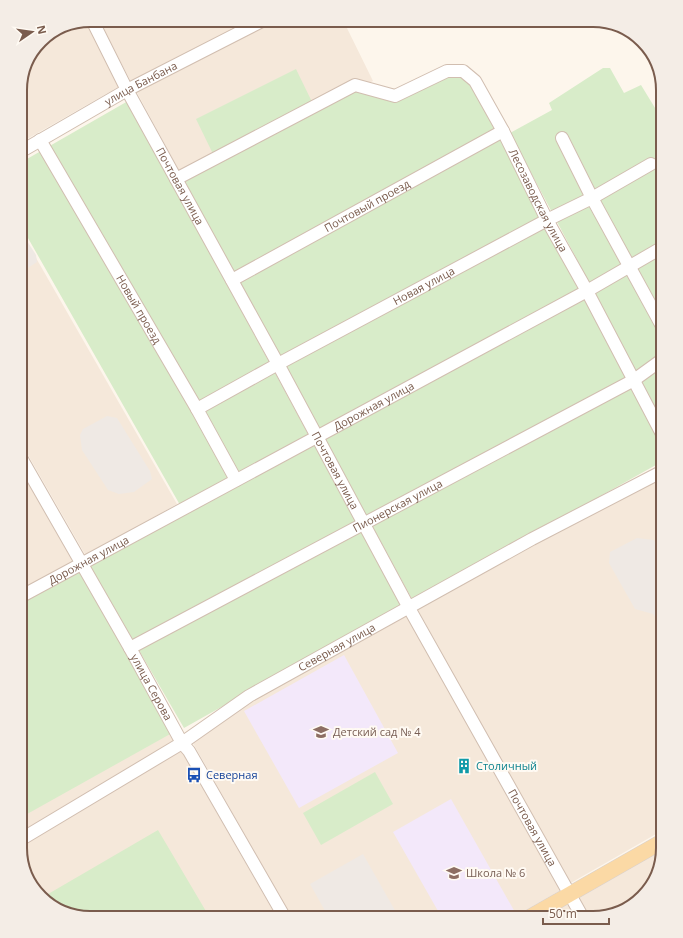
<svg xmlns="http://www.w3.org/2000/svg" width="683" height="938" font-family="'Open Sans',sans-serif">
<rect width="100%" height="100%" fill="#fdf6ec"/>
<path fill="#f5e8da" d="M 98,20 L 343,20 L 373,81 L 183,178 Z
M 87,21 L 120,86 L 20,143 L 20,85 L 27,59 L 44,38 Z
M 20,230 L 177,504 L 86,556 L 20,441 Z
M 20,469 L 277,918 L 86,918 L 55,909 L 29,883 L 20,848 Z
M 663,471 L 663,830 L 569,884 L 417,608 Z
M 407,616 L 561,890 L 512,918 L 292,918 L 189,736 Z
M 663,849 L 654,883 L 628,909 L 593,918 L 589,918 L 577,897 Z
M 567,902 L 576,918 L 540,918 Z"/>
<path fill="#efe9e4" d="M 20,230 L 36,255 L 37,262 L 20,273 Z
M 107,416 L 117,418 L 150,471 L 152,479 L 134,492 L 119,494 L 108,490 L 82,450 L 80,435 L 83,429 Z
M 637,538 L 654,540 L 663,556 L 663,627 L 653,614 L 635,609 L 609,563 L 610,552 Z
M 363,854 L 397,914 L 389,918 L 329,918 L 310,884 Z"/>
<path fill="#f3e8fa" d="M 344,655 L 398,753 L 299,808 L 244,711 Z
M 451,799 L 516,914 L 509,918 L 442,918 L 393,832 Z"/>
<path fill="#d8ecc9" d="M 603,68 L 610,68 L 624,93 L 641,85 L 663,121 L 663,422 L 510,133 L 552,110 L 549,103 Z
M 296,69 L 313,104 L 213,154 L 196,119 Z
M 448,76 L 461,77 L 471,85 L 663,447 L 663,461 L 413,601 L 183,178 L 354,91 L 396,102 Z
M 128,101 L 401,606 L 184,728 L 89,564 L 184,512 L 20,224 L 20,163 Z
M 78,570 L 172,733 L 20,818 L 20,602 Z
M 375,772 L 393,804 L 321,845 L 303,813 Z
M 158,830 L 210,918 L 86,918 L 55,909 L 43,897 Z"/>
<g fill="none" stroke-linecap="round" stroke-linejoin="round">
<g stroke="#d1beb0" stroke-width="14">
<g id="minor">
<path id="s1" d="M 92,20 L 127,90 L 278,364 L 409,608 L 583,918"/>
<path d="M 562,138 L 592,198 L 663,328"/>
<path id="s2" d="M 40,140 L 197,409 L 236,480"/>
<path id="s3" d="M 20,152 L 127,90 L 264,20"/>
<path id="s4" d="M 176,179 L 355,85 L 395,96 L 447,71 L 463,71 L 475,81 L 503,131 L 547,220 L 587,291 L 663,436"/>
<path id="s5" d="M 232,280 L 503,131"/>
<path id="s6" d="M 197,409 L 278,364 L 547,220 L 592,198 L 651,164"/>
<path id="s7" d="M 20,456 L 130,648 L 182,743 L 189,751 L 285,918"/>
<path id="s8" d="M 20,597 L 587,291 L 663,247"/>
<path id="s9" d="M 130,648 L 634,380 L 663,359"/>
<path id="s10" d="M 20,840 L 182,743 L 249,696 L 532,539 L 663,471"/>
</g>
</g>
<g stroke="#dad1cd" stroke-width="16">
<path id="major" d="M 528,918 L 663,841"/>
</g>
<use href="#minor" stroke="#fff" stroke-width="12"/>
<use href="#major" stroke="#fbd9a5" stroke-width="15"/>
</g>
<defs>
<g id="school-bare" transform="scale(1.2)"><path d="M0-5L7-2L0 1L-7-2ZM-4 1L0 2.5L4 1V4Q0 6-4 4Z" fill="#8d6e63" stroke="#fffaf3" stroke-width="2.5" paint-order="stroke"/></g>
<g id="building-bare" transform="scale(1.2)"><path d="M-4-6H4V6H1V3H-1V6H-4ZM-2.5-4.3h1.7v1.8h-1.7ZM.8-4.3h1.7v1.8H.8ZM-2.5-1h1.7V.8h-1.7ZM.8-1h1.7V.8H.8Z" fill="#0f9aa8" stroke="#fffaf3" stroke-width="2.5" paint-order="stroke"/></g>
<g id="bus-bare" transform="scale(1.2)"><path d="M-5-6H5V4H4V6H2V4H-2V6H-4V4H-5ZM-3.5-4V0h7V-4ZM-3.5 1.2v1.5H-2V1.2ZM2 1.2v1.5H3.5V1.2Z" fill="#1a4fb4" stroke="#fffaf3" stroke-width="2.5" paint-order="stroke"/></g>
</defs>
<g fill-rule="evenodd">
<use href="#school-bare" x="321" y="732"/>
<use href="#building-bare" x="464" y="766"/>
<use href="#bus-bare" x="194" y="775"/>
<use href="#school-bare" x="454" y="873"/>
</g>
<g text-anchor="middle" stroke-width="4" stroke-linejoin="round" paint-order="stroke">
<g font-size="11" fill="#7a5c4d" stroke="#fffaf3">
<text dy="4" stroke="none"><textPath href="#s3" startOffset="139">улица Банбана</textPath></text>
<text dy="4" stroke="none"><textPath href="#s1" startOffset="188">Почтовая улица</textPath></text>
<text dy="4" stroke="none"><textPath href="#s4" startOffset="468">Лесозаводская улица</textPath></text>
<text dy="4" stroke="none"><textPath href="#s5" startOffset="154">Почтовый проезд</textPath></text>
<text dy="4" stroke="none"><textPath href="#s6" startOffset="258">Новая улица</textPath></text>
<text dy="4" stroke="none"><textPath href="#s2" startOffset="196">Новый проезд</textPath></text>
<text dy="4" stroke="none"><textPath href="#s8" startOffset="402">Дорожная улица</textPath></text>
<text dy="4" stroke="none"><textPath href="#s1" startOffset="512">Почтовая улица</textPath></text>
<text dy="4" stroke="none"><textPath href="#s9" startOffset="303">Пионерская улица</textPath></text>
<text dy="4" stroke="none"><textPath href="#s8" startOffset="78">Дорожная улица</textPath></text>
<text dy="4" stroke="none"><textPath href="#s10" startOffset="371">Северная улица</textPath></text>
<text dy="4" stroke="none"><textPath href="#s7" startOffset="266">улица Серова</textPath></text>
<text dy="4" stroke="none"><textPath href="#s1" startOffset="920">Почтовая улица</textPath></text>
</g>
<g font-size="11" fill="#785e54" stroke="#fffaf3" text-anchor="start">
<text x="333" y="736">Детский сад № 4</text>
<text x="466" y="877">Школа № 6</text>
</g>
<g font-size="11" fill="#0d838f" stroke="#fffaf3" text-anchor="start">
<text x="476" y="770">Столичный</text>
</g>
<g font-size="11" fill="#164399" stroke="#fffaf3" text-anchor="start">
<text x="206" y="779">Северная</text>
</g>
</g>
<path d="M0 0H683V938H0ZM90 27H593A63 63 0 0 1 656 90V848A63 63 0 0 1 593 911H90A63 63 0 0 1 27 848V90A63 63 0 0 1 90 27Z" fill="#f4ede6" fill-rule="evenodd"/>
<path fill="none" stroke="#7a5c4d" stroke-width="2" d="M90 27H593A63 63 0 0 1 656 90V848A63 63 0 0 1 593 911H90A63 63 0 0 1 27 848V90A63 63 0 0 1 90 27Z"/>
<g transform="translate(32 32) rotate(77)" stroke="#fffaf3" stroke-width="3" paint-order="stroke">
<path d="M0-3L7 15L0 10L-7 15Z" fill="#7a5c4d"/>
<text y="-6" font-size="11" font-weight="bold" text-anchor="middle" fill="#7a5c4d">N</text>
</g>
<path d="M543 918v6h66v-6" fill="none" stroke="#7a5c4d" stroke-width="2"/>
<text x="549" y="918" font-size="12" fill="#7a5c4d" stroke="#fffaf3" stroke-width="3" paint-order="stroke">50 m</text>
</svg>
